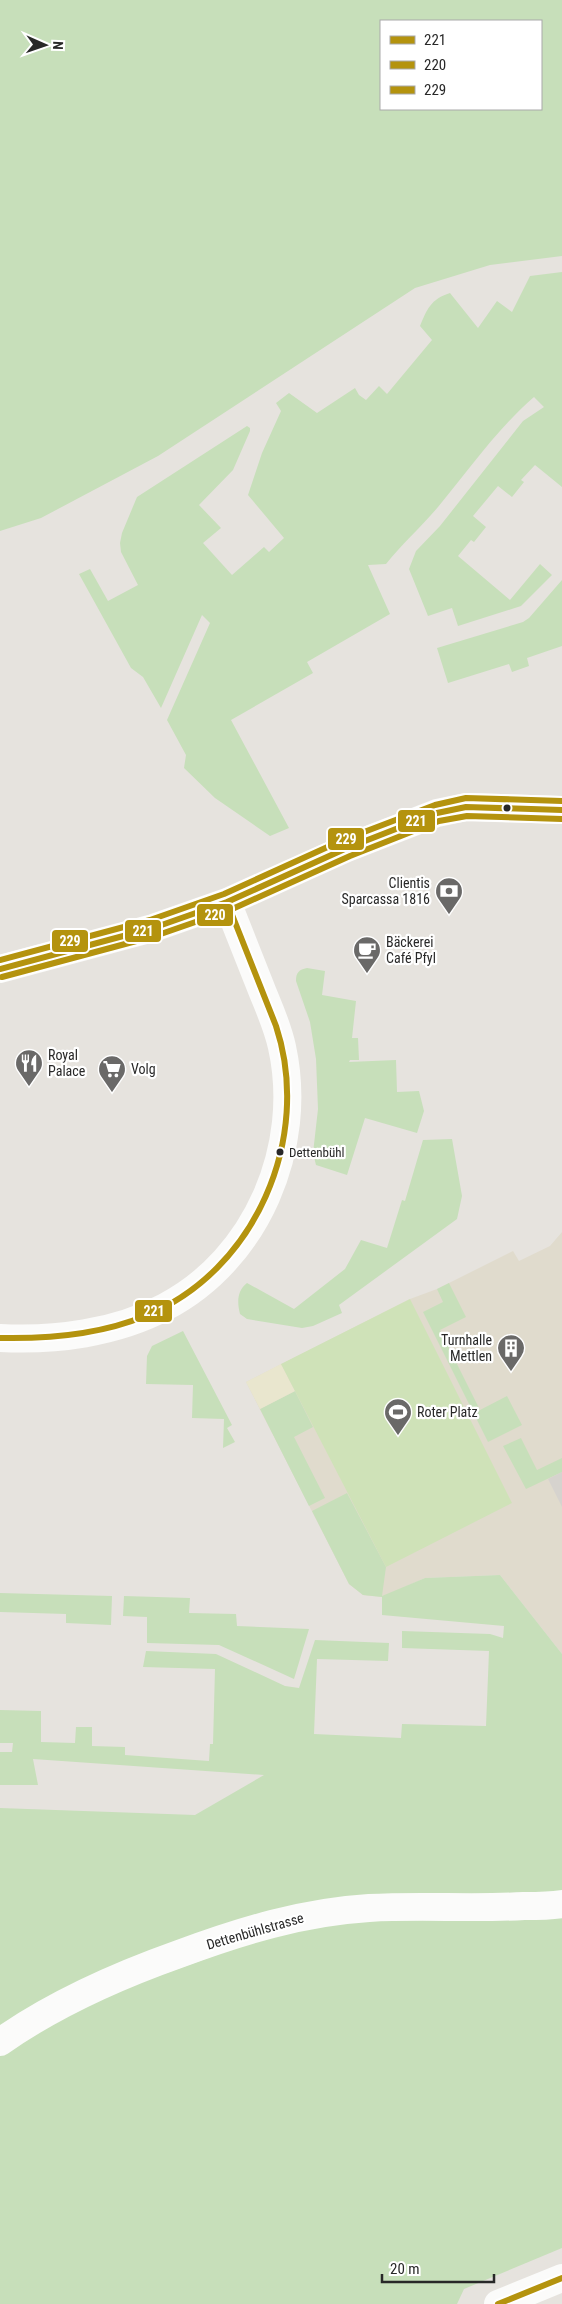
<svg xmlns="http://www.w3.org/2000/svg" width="562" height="2304" font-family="'Roboto Condensed',sans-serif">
<rect width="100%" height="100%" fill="#e6e3de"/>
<path fill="#e0dbcd" d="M 562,1232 L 562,1654 L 500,1575 L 425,1578 L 382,1597 L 363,1595 L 349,1584 L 246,1382 L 410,1299 L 437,1289 L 513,1251 L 519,1261 L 550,1246 Z"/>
<path fill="#c7dfba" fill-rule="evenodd" d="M 0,0 L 562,0 L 562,256 L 490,265 L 415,288 L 158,456 L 41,518 L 0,531 ZM 381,21 L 541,21 L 541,109 L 381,109 Z
M 562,272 L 562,487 L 535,465 L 521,480 L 524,482 L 512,497 L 498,486 L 473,516 L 486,527 L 474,542 L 471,540 L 458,556 L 510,600 L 540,564 L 552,575 L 521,606 L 458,626 L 452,608 L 428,616 L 409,569 L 416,551 L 440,526 L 523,421 L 544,407 L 534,397 C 497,429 469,470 438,507 C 421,527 402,544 386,564 L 368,565 L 390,614 L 307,662 L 313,673 L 231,720 L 289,828 L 270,836 L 215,798 L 184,768 L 186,755 L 167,720 L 210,623 L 202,615 L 161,708 L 143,677 L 131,668 L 79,574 L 90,569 L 108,601 L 138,585 L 121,552 L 120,543 L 122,533 L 137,497 L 247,426 L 250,428 L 250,431 L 233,470 L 199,505 L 221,528 L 203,543 L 232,575 L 264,547 L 269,552 L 284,538 L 248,495 L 262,453 L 281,411 L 276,403 L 289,393 L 317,413 L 355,388 L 359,395 L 366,400 L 379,386 L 387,394 L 432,340 L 420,326 C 427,309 431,299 450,293 L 478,328 L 497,301 L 512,312 L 530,276 Z
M 562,580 L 562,646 L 527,658 L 529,666 L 512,672 L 509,664 L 448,683 L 437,648 L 523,622 L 529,618 Z
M 307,968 L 325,971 L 322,995 L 356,1001 L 352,1038 L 358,1038 L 359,1060 L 350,1060 L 349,1062 L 396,1060 L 397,1092 L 419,1091 L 424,1111 L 417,1133 L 365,1118 L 347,1175 L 316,1165 L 313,1153 L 318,1109 L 316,1059 L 310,1022 L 296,981 C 296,972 299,970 307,968 Z
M 452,1139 L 462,1196 L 457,1219 L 339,1305 L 342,1313 L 313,1326 L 302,1328 L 247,1319 L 240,1314 C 237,1302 237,1291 247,1283 L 294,1309 L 345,1269 L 361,1240 L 387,1248 L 402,1200 L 405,1201 L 423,1140 Z
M 449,1283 L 466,1317 L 440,1330 L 480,1410 L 507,1396 L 522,1425 L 488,1442 L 423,1312 L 443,1302 L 437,1289 Z
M 183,1331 L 232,1425 L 227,1428 L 235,1442 L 223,1448 L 224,1419 L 192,1418 L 193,1385 L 146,1384 L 147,1356 L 152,1346 Z
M 295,1391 L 313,1427 L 294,1437 L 325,1498 L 309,1506 L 260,1409 Z
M 521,1438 L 537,1470 L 562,1458 L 562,1472 L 526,1489 L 503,1446 Z
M 347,1493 L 386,1567 L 382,1596 L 425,1578 L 500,1575 L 562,1654 L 562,1894 L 369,1900 L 0,2033 L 0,1808 L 195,1815 L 264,1775 L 33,1759 L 38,1785 L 0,1785 L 0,1752 L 12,1752 L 13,1743 L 0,1743 L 0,1710 L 41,1711 L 41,1742 L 75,1743 L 76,1727 L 92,1727 L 92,1746 L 125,1747 L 125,1755 L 209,1761 L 210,1744 L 213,1744 L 215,1669 L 143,1667 L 146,1651 L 216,1654 L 285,1686 L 299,1688 L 315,1640 L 389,1643 L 388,1661 L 317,1659 L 314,1734 L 401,1738 L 402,1724 L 486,1726 L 489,1651 L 402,1648 L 402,1631 L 490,1634 L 503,1638 L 504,1626 L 382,1615 L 382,1597 L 363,1595 L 349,1584 L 312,1511 Z
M 0,1593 L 112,1596 L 111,1625 L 66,1623 L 66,1614 L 0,1612 Z
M 124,1596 L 190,1598 L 189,1613 L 236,1614 L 237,1626 L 309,1629 L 294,1679 L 219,1645 L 147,1643 L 147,1617 L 123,1616 Z
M 562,1911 L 562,2248 L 464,2289 L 457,2304 L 0,2304 L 0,2052 L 120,1987 L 210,1950 L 325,1922 Z"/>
<path fill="#e9e6ce" d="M 281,1364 L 295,1391 L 260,1409 L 246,1382 Z"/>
<path fill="#cfe2b8" d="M 410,1299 L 512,1503 L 386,1567 L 281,1364 Z"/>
<path fill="#d6d3ce" d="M 562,1472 L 562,1507 L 548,1479 Z"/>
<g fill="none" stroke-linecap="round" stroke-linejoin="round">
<path stroke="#fbfbfa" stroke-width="28" d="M 0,969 L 153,928 L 227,902 L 347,848 L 437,813 L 466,807 L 562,810
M 0,1338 C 55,1341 116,1333 165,1307 C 257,1259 304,1147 282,1047 C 278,1028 270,1010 263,993 C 251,962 239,932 227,902
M 0,2042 C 54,2004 117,1976 179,1954 C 241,1931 303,1912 369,1908 C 421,1905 473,1909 524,1906 C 537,1906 550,1906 562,1904
M 498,2304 L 562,2278"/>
<g stroke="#fff" stroke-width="10">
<path id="bus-1" d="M 0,969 L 153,928 L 227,902 L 347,848 L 437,813 L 466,807 L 562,810
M 0,1338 C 49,1339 99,1335 145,1316 C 255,1272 313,1138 276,1026 L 227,902
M 498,2304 L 562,2278"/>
</g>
<g stroke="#fff" stroke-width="10">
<path id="bus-2" d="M 2,977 L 155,936 L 230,910 L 350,856 L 439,821 L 467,816 L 562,819"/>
</g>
<g stroke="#fff" stroke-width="10">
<path id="bus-3" d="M 0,960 L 150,920 L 224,894 L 343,840 L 435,805 L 466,798 L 562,801"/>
</g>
<use href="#bus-1" stroke="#b4930e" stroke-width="6"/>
<use href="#bus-2" stroke="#b4930e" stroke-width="6"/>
<use href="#bus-3" stroke="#b4930e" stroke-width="6"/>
</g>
<defs>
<g id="bank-pin" transform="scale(1.4375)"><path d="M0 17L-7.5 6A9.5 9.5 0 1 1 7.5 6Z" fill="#6a6968" stroke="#fff"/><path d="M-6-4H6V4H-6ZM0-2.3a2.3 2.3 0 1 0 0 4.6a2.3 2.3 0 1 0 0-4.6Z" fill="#fff"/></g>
<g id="cafe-pin" transform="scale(1.4375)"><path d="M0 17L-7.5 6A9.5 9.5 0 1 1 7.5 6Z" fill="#6a6968" stroke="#fff"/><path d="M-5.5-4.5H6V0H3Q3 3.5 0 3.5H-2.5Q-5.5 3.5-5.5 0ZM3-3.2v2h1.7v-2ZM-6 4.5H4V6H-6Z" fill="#fff"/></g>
<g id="restaurant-pin" transform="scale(1.4375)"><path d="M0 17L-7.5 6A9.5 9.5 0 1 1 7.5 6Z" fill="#6a6968" stroke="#fff"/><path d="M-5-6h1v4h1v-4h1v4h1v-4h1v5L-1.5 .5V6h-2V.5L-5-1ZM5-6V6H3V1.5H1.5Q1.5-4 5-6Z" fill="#fff"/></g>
<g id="supermarket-pin" transform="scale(1.4375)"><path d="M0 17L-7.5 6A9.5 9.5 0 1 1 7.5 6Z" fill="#6a6968" stroke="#fff"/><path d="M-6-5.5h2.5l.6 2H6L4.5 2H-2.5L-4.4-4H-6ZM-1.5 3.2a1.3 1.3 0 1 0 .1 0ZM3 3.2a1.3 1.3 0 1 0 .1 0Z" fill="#fff"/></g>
<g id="building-pin" transform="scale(1.4375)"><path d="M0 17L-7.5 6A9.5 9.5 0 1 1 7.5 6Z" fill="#6a6968" stroke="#fff"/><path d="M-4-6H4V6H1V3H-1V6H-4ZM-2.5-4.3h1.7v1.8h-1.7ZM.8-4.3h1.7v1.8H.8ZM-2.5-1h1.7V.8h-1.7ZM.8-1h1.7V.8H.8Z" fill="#fff"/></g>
<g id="stadium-pin" transform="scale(1.4375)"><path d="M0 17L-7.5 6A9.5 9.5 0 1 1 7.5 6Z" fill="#6a6968" stroke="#fff"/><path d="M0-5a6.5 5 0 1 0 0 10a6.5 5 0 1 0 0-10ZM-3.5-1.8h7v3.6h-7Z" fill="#fff"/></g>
</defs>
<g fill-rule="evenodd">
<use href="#bank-pin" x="449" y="891"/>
<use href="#cafe-pin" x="367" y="950"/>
<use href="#restaurant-pin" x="29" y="1063"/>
<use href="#supermarket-pin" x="112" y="1069"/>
<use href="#building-pin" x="511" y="1348"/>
<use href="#stadium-pin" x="398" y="1412"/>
</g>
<g fill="#282828" stroke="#fff" stroke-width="2">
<circle cx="507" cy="808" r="4.5"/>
<circle cx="280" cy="1152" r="4.5"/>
</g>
<g text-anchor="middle" stroke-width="4.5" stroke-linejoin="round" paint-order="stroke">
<g font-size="13" fill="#282828" stroke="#fff" text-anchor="start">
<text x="289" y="1157">Dettenbühl</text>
</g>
<g font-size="14" fill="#282828" stroke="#fff" text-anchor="start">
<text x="430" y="888" text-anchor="end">Clientis<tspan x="430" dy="16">Sparcassa 1816</tspan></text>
<text x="386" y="947">Bäckerei<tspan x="386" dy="16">Café Pfyl</tspan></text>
<text x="48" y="1060">Royal<tspan x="48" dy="16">Palace</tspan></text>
<text x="131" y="1074">Volg</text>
<text x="492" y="1345" text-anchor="end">Turnhalle<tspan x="492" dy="16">Mettlen</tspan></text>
<text x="417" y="1417">Roter Platz</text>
</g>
<g font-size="14" fill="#282828" stroke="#fff">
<text transform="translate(255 1931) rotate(-16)" y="5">Dettenbühlstrasse</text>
</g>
</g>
<g stroke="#fff" stroke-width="2">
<rect x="397" y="809" width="39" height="24" rx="5" fill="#b4930e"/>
<rect x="327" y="827" width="38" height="24" rx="5" fill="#b4930e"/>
<rect x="196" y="903" width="38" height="24" rx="5" fill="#b4930e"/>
<rect x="124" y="919" width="38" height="24" rx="5" fill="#b4930e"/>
<rect x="51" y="929" width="38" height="24" rx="5" fill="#b4930e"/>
<rect x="134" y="1299" width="39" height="24" rx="5" fill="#b4930e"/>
</g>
<g font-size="14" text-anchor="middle" font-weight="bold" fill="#fff">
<text x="416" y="826">221</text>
<text x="346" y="844">229</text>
<text x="215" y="920">220</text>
<text x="143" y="936">221</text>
<text x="70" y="946">229</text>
<text x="154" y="1316">221</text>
</g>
<rect x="380" y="20" width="162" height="90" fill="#ffffff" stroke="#a9a9a9"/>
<rect x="390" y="36" width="25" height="8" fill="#b4930e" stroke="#a9a9a9"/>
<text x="424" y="45" font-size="15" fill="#282828">221</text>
<rect x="390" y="61" width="25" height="8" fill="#b4930e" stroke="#a9a9a9"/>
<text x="424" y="70" font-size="15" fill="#282828">220</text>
<rect x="390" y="86" width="25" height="8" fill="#b4930e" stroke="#a9a9a9"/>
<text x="424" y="95" font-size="15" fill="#282828">229</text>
<g transform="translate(45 45) rotate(92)" stroke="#ffffff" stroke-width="4" paint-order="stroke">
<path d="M0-4L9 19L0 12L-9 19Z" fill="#282828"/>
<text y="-8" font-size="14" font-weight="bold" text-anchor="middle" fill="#282828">N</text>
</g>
<path d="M382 2274v8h112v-8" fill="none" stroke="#282828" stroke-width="2.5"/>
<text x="390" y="2274" font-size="15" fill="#282828" stroke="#ffffff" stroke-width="4" paint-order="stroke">20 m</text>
</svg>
